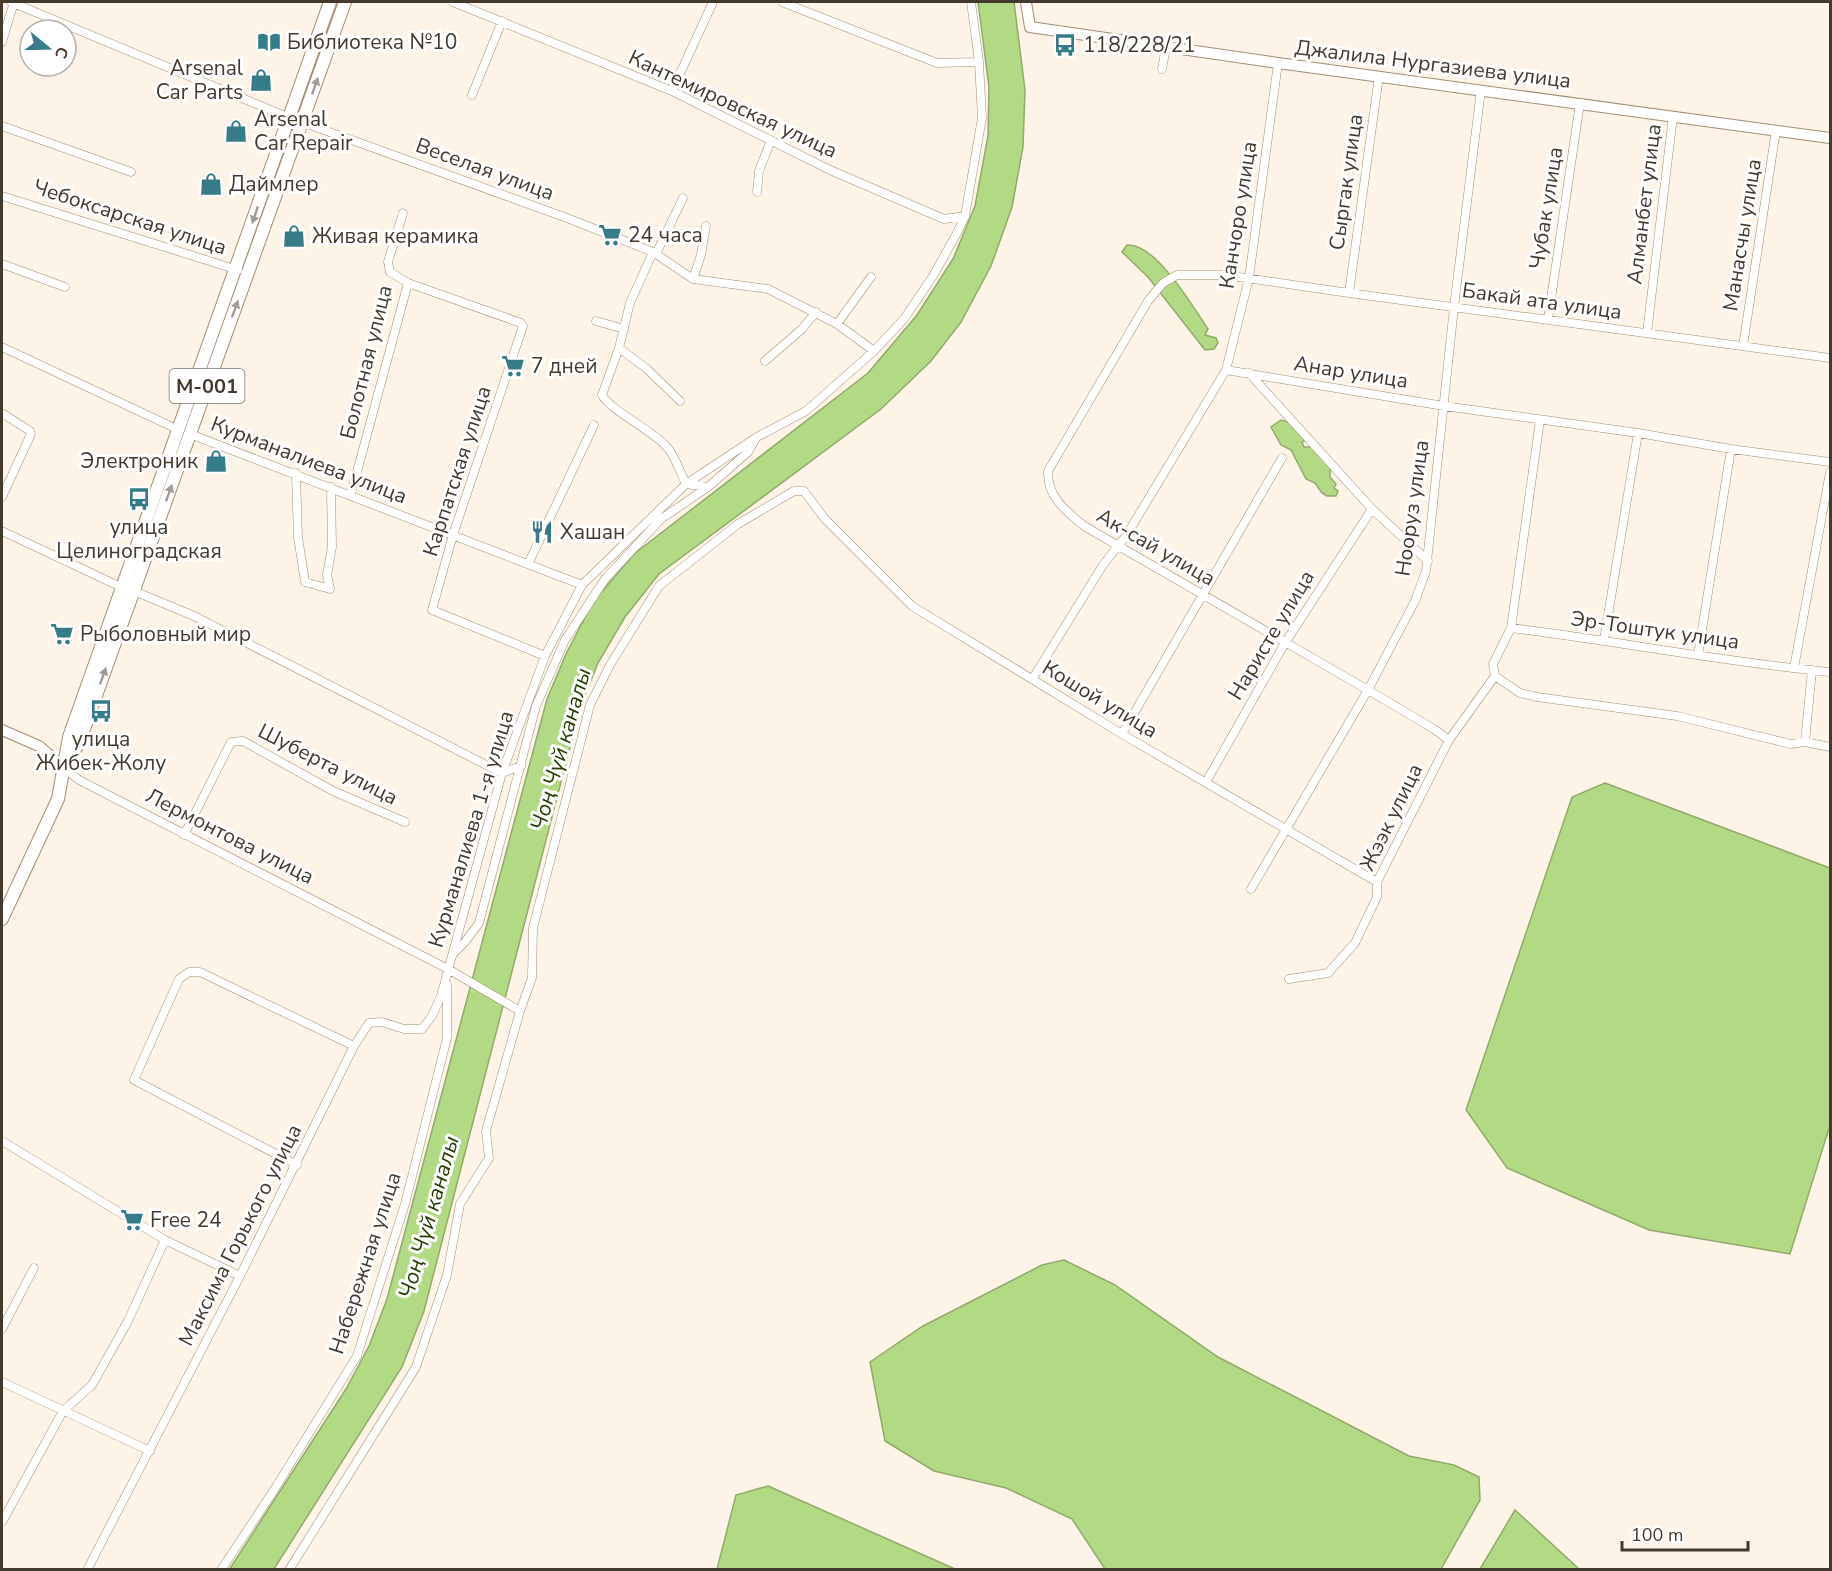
<svg xmlns="http://www.w3.org/2000/svg" width="1832" height="1571" font-family="'Nunito Sans',sans-serif">
<rect width="100%" height="100%" fill="#fdf4e7"/>
<path fill="#b2da84" stroke="#91aa6a" stroke-width="1.5" d="M 978,2 L 1014,2 L 1025,90 L 1023,147 L 1012,207 L 991,266 L 961,322 L 931,361 L 881,409 L 659,574 L 625,617 L 598,663 L 581,705 L 424,1311 L 402,1367 L 274,1569 L 229,1570 L 346,1389 L 369,1346 L 387,1299 L 547,699 L 566,654 L 593,602 L 634,554 L 868,373 L 917,315 L 953,259 L 975,206 L 988,136 L 989,87 Z
M 1127,245 C 1156,243 1193,307 1208,329 L 1205,335 L 1216,338 L 1218,343 L 1214,349 L 1205,350 L 1148,277 L 1122,252 Z
M 1281,420 L 1291,423 L 1306,440 L 1302,442 L 1304,447 L 1312,447 L 1330,468 L 1330,477 L 1336,484 L 1334,488 L 1338,491 L 1336,496 L 1327,496 L 1322,493 L 1315,483 L 1306,479 L 1291,450 L 1281,445 L 1271,427 Z
M 1605,783 L 1830,868 L 1830,1125 L 1790,1254 L 1649,1230 L 1507,1168 L 1466,1110 L 1572,797 Z
M 1064,1260 L 1115,1285 L 1218,1357 L 1409,1456 L 1454,1465 L 1479,1477 L 1480,1500 L 1441,1569 L 1105,1569 L 1072,1519 L 1006,1488 L 934,1471 L 885,1441 L 870,1362 L 923,1326 L 1042,1265 Z
M 768,1486 L 955,1569 L 717,1569 L 736,1495 Z
M 1515,1510 L 1579,1569 L 1480,1569 Z"/>
<g fill="none" stroke-linecap="round" stroke-linejoin="round">
<g stroke="#a38e71" stroke-width="9">
<path id="street" d="M 11,2 L 290,118
M 453,2 L 672,91 L 830,170 L 944,219 L 965,216
M 782,2 L 937,63 L 979,62
M 2,42 L 14,2
M 1162,69 L 1166,47
M 672,91 L 713,2
M 472,95 L 502,21
M 302,122 L 567,218 L 653,252 L 693,279 L 768,289 L 837,324 L 874,351
M 2,126 L 131,172
M 757,192 L 759,171 L 771,140
M 2,196 L 238,270
M 653,252 L 630,303 L 619,348 L 602,395 C 611,411 651,429 666,446 C 675,455 680,472 686,484 L 708,487
M 656,254 L 683,198
M 2,264 L 65,287
M 693,279 L 701,255 L 706,226
M 408,283 L 521,323 L 523,326 L 453,535 L 432,610 L 545,656
M 1349,293 L 1379,76
M 1548,319 L 1580,103
M 596,321 L 624,329
M 837,324 L 871,277
M 1647,333 L 1673,116
M 1743,346 L 1776,130
M 2,347 L 179,430
M 619,348 L 647,369 L 680,401
M 765,361 L 802,329 L 816,312
M 1226,370 L 1444,406 L 1638,433 L 1731,449 L 1830,462
M 1249,373 L 1372,509 L 1428,561
M 2,413 L 30,431 L 31,434 L 2,497
M 190,434 L 582,585
M 296,473 L 298,537 L 305,582 L 330,589 L 327,575 L 332,547 L 331,487
M 351,494 L 408,283 L 390,272 L 388,262 L 403,213
M 2,531 L 123,588
M 528,564 L 594,425
M 134,591 L 194,616 L 502,773 L 521,766
M 1511,628 C 1617,641 1723,662 1830,672
M 1604,640 L 1638,433
M 1698,655 L 1731,449
M 1794,668 L 1830,472
M 1495,676 L 1520,693 L 1537,697 L 1677,716 L 1791,744 L 1805,742 L 1830,747
M 1033,678 L 1103,565 L 1126,536 L 1226,370 L 1249,278 L 1278,63
M 1122,734 L 1282,458
M 1449,740 L 1434,729 L 1368,690 L 1084,526 C 1066,511 1047,497 1048,471 L 1148,301 L 1163,283 L 1177,275 L 1225,275 L 1349,293 L 1830,358
M 1805,742 L 1812,670
M 63,767 L 79,780 L 448,969 L 520,1011
M 1206,782 L 1285,643 L 1372,509
M 184,835 L 231,742 L 243,741 L 333,791 L 405,822
M 1251,889 L 1368,690 L 1415,601 L 1426,571 L 1454,307 L 1481,90
M 453,954 L 465,942 L 479,923 L 536,706 L 565,640 L 605,579 L 661,519 L 708,487 L 748,452 L 756,438
M 1289,979 L 1328,973 L 1355,943 L 1377,897 L 1377,882 L 1449,740 L 1495,676 L 1493,664 L 1511,628 L 1540,420
M 2,1141 L 165,1240 L 240,1276
M 297,1165 L 134,1080 L 179,979 L 189,972 L 200,972 L 354,1046
M 2,1329 L 34,1268
M 2,1382 L 150,1451
M 2,1522 L 63,1411 L 92,1385 L 128,1321 L 165,1240
M 87,1570 L 240,1276 L 354,1046 L 369,1023 L 382,1022 L 404,1029 L 422,1029 L 432,1016 L 441,996 L 502,773 L 545,656 L 582,585 L 686,484 L 757,437 L 806,411 L 874,351 L 904,319 L 933,276 L 957,233 L 965,216 L 982,118 L 979,62 L 971,2
M 221,1570 L 274,1490 L 357,1356 L 405,1204 L 447,1038 L 447,985
M 289,1570 L 416,1367 L 447,1275 L 460,1204 L 489,1158 L 486,1131 L 520,1011 L 532,978 L 533,928 L 590,705 L 610,665 L 659,586 L 738,524 L 794,491 L 804,491 L 825,519 L 912,606 L 1122,734 L 1377,882"/>
</g>
<g stroke="#a38e71" stroke-width="12">
<path id="secondary" d="M 1026,2 L 1030,27 L 1278,63 L 1830,138
M 2,730 L 39,746 L 63,767"/>
</g>
<g stroke="#a38e71" stroke-width="14">
<path id="primary" d="M 67,761 L 79,743 L 345,2
M 2,919 L 58,799 L 69,737 L 330,2"/>
</g>
<use href="#street" stroke="#fff" stroke-width="8"/>
<use href="#secondary" stroke="#fff" stroke-width="10"/>
<use href="#primary" stroke="#fff" stroke-width="12"/>
</g>
<defs><path id="oneway-solid" d="M-6-.8H1V-3.2L6.5 0L1 3.2V.8H-6Z" transform="scale(1.5)"/></defs>
<g fill="#a19c96">
<use href="#oneway-solid" transform="translate(315 86) rotate(-71)"/>
<use href="#oneway-solid" transform="translate(255 215) rotate(109)"/>
<use href="#oneway-solid" transform="translate(235 309) rotate(-70)"/>
<use href="#oneway-solid" transform="translate(169 493) rotate(-70)"/>
<use href="#oneway-solid" transform="translate(103 676) rotate(-70)"/>
</g>
<defs>
<g id="library-bare" transform="scale(1.8)"><path d="M-6-4Q-3-5.5-.7-3.5V5Q-3 3-6 4ZM6-4Q3-5.5 .7-3.5V5Q3 3 6 4Z" fill="#367c88" stroke="#fff" stroke-width="2.5" paint-order="stroke"/></g>
<g id="bus-bare" transform="scale(1.8)"><path d="M-5-6H5V4H4V6H2V4H-2V6H-4V4H-5ZM-3.5-4V0h7V-4ZM-3.5 1.2v1.5H-2V1.2ZM2 1.2v1.5H3.5V1.2Z" fill="#367c88" stroke="#fff" stroke-width="2.5" paint-order="stroke"/></g>
<g id="shop-bare" transform="scale(1.8)"><path d="M-5-2.5h2.3a2.7 3.5 0 0 1 5.4 0H5L5.5 6h-11ZM-1.5-2.5h3a1.5 2.3 0 0 0-3 0Z" fill="#367c88" stroke="#fff" stroke-width="2.5" paint-order="stroke"/></g>
<g id="supermarket-bare" transform="scale(1.8)"><path d="M-6-5.5h2.5l.6 2H6L4.5 2H-2.5L-4.4-4H-6ZM-1.5 3.2a1.3 1.3 0 1 0 .1 0ZM3 3.2a1.3 1.3 0 1 0 .1 0Z" fill="#367c88" stroke="#fff" stroke-width="2.5" paint-order="stroke"/></g>
<g id="restaurant-bare" transform="scale(1.8)"><path d="M-5-6h1v4h1v-4h1v4h1v-4h1v5L-1.5 .5V6h-2V.5L-5-1ZM5-6V6H3V1.5H1.5Q1.5-4 5-6Z" fill="#367c88" stroke="#fff" stroke-width="2.5" paint-order="stroke"/></g>
</defs>
<g fill-rule="evenodd">
<use href="#library-bare" x="269" y="42"/>
<use href="#bus-bare" x="1065" y="45"/>
<use href="#shop-bare" x="261" y="80"/>
<use href="#shop-bare" x="236" y="131"/>
<use href="#shop-bare" x="211" y="184"/>
<use href="#supermarket-bare" x="610" y="235"/>
<use href="#shop-bare" x="294" y="236"/>
<use href="#supermarket-bare" x="513" y="366"/>
<use href="#shop-bare" x="216" y="461"/>
<use href="#bus-bare" x="139" y="499"/>
<use href="#restaurant-bare" x="542" y="532"/>
<use href="#supermarket-bare" x="62" y="634"/>
<use href="#bus-bare" x="101" y="711"/>
<use href="#supermarket-bare" x="132" y="1220"/>
</g>
<g text-anchor="middle" stroke-width="6" stroke-linejoin="round" paint-order="stroke">
<rect fill="#fff" stroke="#7b746c" stroke-width="1.5" x="169.5" y="369" width="75" height="34" rx="4.5"/>
<g font-size="20" font-weight="bold" fill="#43392d">
<text x="207" y="393">М-001</text>
</g>
<g font-size="21" fill="#43392d" stroke="#fff" text-anchor="start">
<text x="287" y="49">Библиотека №10</text>
<text x="1083" y="52">118/228/21</text>
<text x="243" y="75" text-anchor="end">Arsenal<tspan x="243" dy="24">Car Parts</tspan></text>
<text x="254" y="126">Arsenal<tspan x="254" dy="24">Car Repair</tspan></text>
<text x="229" y="191">Даймлер</text>
<text x="628" y="242">24 часа</text>
<text x="312" y="243">Живая керамика</text>
<text x="531" y="373">7 дней</text>
<text x="198" y="468" text-anchor="end">Электроник</text>
<text x="139" y="534" text-anchor="middle">улица<tspan x="139" dy="24">Целиноградская</tspan></text>
<text x="560" y="539">Хашан</text>
<text x="80" y="641">Рыболовный мир</text>
<text x="101" y="746" text-anchor="middle">улица<tspan x="101" dy="24">Жибек-Жолу</tspan></text>
<text x="150" y="1227">Free 24</text>
</g>
<g font-size="21" fill="#43392d" stroke="#fff">
<text transform="translate(1433 64) rotate(7)" y="7">Джалила Нургазиева улица</text>
<text transform="translate(733 104) rotate(25)" y="7">Кантемировская улица</text>
<text transform="translate(485 169) rotate(20)" y="7">Веселая улица</text>
<text transform="translate(1346 182) rotate(-82)" y="7">Сыргак улица</text>
<text transform="translate(1644 204) rotate(-83)" y="7">Алманбет улица</text>
<text transform="translate(1546 208) rotate(-81)" y="7">Чубак улица</text>
<text transform="translate(1238 215) rotate(-81)" y="7">Канчоро улица</text>
<text transform="translate(130 217) rotate(18)" y="7">Чебоксарская улица</text>
<text transform="translate(1742 235) rotate(-81)" y="7">Манасчы улица</text>
<text transform="translate(1542 301) rotate(8)" y="7">Бакай ата улица</text>
<text transform="translate(366 362) rotate(-76)" y="7">Болотная улица</text>
<text transform="translate(1351 372) rotate(9)" y="7">Анар улица</text>
<text transform="translate(309 460) rotate(21)" y="7">Курманалиева улица</text>
<text transform="translate(457 471) rotate(-72)" y="7">Карпатская улица</text>
<text transform="translate(1412 508) rotate(-82)" y="7">Нооруз улица</text>
<text transform="translate(1156 547) rotate(30)" y="7">Ак-сай улица</text>
<text transform="translate(1655 630) rotate(8)" y="7">Эр-Тоштук улица</text>
<text transform="translate(1271 635) rotate(-59)" y="7">Наристе улица</text>
<text transform="translate(1100 699) rotate(31)" y="7">Кошой улица</text>
<text transform="translate(328 764) rotate(27)" y="7">Шуберта улица</text>
<text transform="translate(1391 817) rotate(-64)" y="7">Жээк улица</text>
<text transform="translate(471 829) rotate(-73)" y="7">Курманалиева 1-я улица</text>
<text transform="translate(230 836) rotate(27)" y="7">Лермонтова улица</text>
<text transform="translate(240 1235) rotate(-63)" y="7">Максима Горького улица</text>
<text transform="translate(365 1263) rotate(-72)" y="7">Набережная улица</text>
</g>
<g font-size="22" font-style="italic" fill="#263e00" stroke="#fff">
<text transform="translate(560 749) rotate(-74)" y="8">Чоң Чүй каналы</text>
<text transform="translate(428 1217) rotate(-74)" y="8">Чоң Чүй каналы</text>
</g>
</g>
<rect width="1832" height="1571" fill="none" stroke="#43392d" stroke-width="6"/>
<g transform="translate(48 48) rotate(109)"><circle r="28" fill="#ffffff" stroke="#b4b0ab" stroke-width="1.5"/>
<path d="M0-4.5L10 22L0 15L-10 22Z" fill="#367c88"/>
<text y="-9" font-size="16" font-weight="bold" text-anchor="middle" fill="#43392d">С</text>
</g>
<path d="M1622 1541v9h126v-9" fill="none" stroke="#43392d" stroke-width="3"/>
<text x="1631" y="1541" font-size="18" fill="#43392d" stroke="#ffffff" stroke-width="4.5" paint-order="stroke">100 m</text>
</svg>
